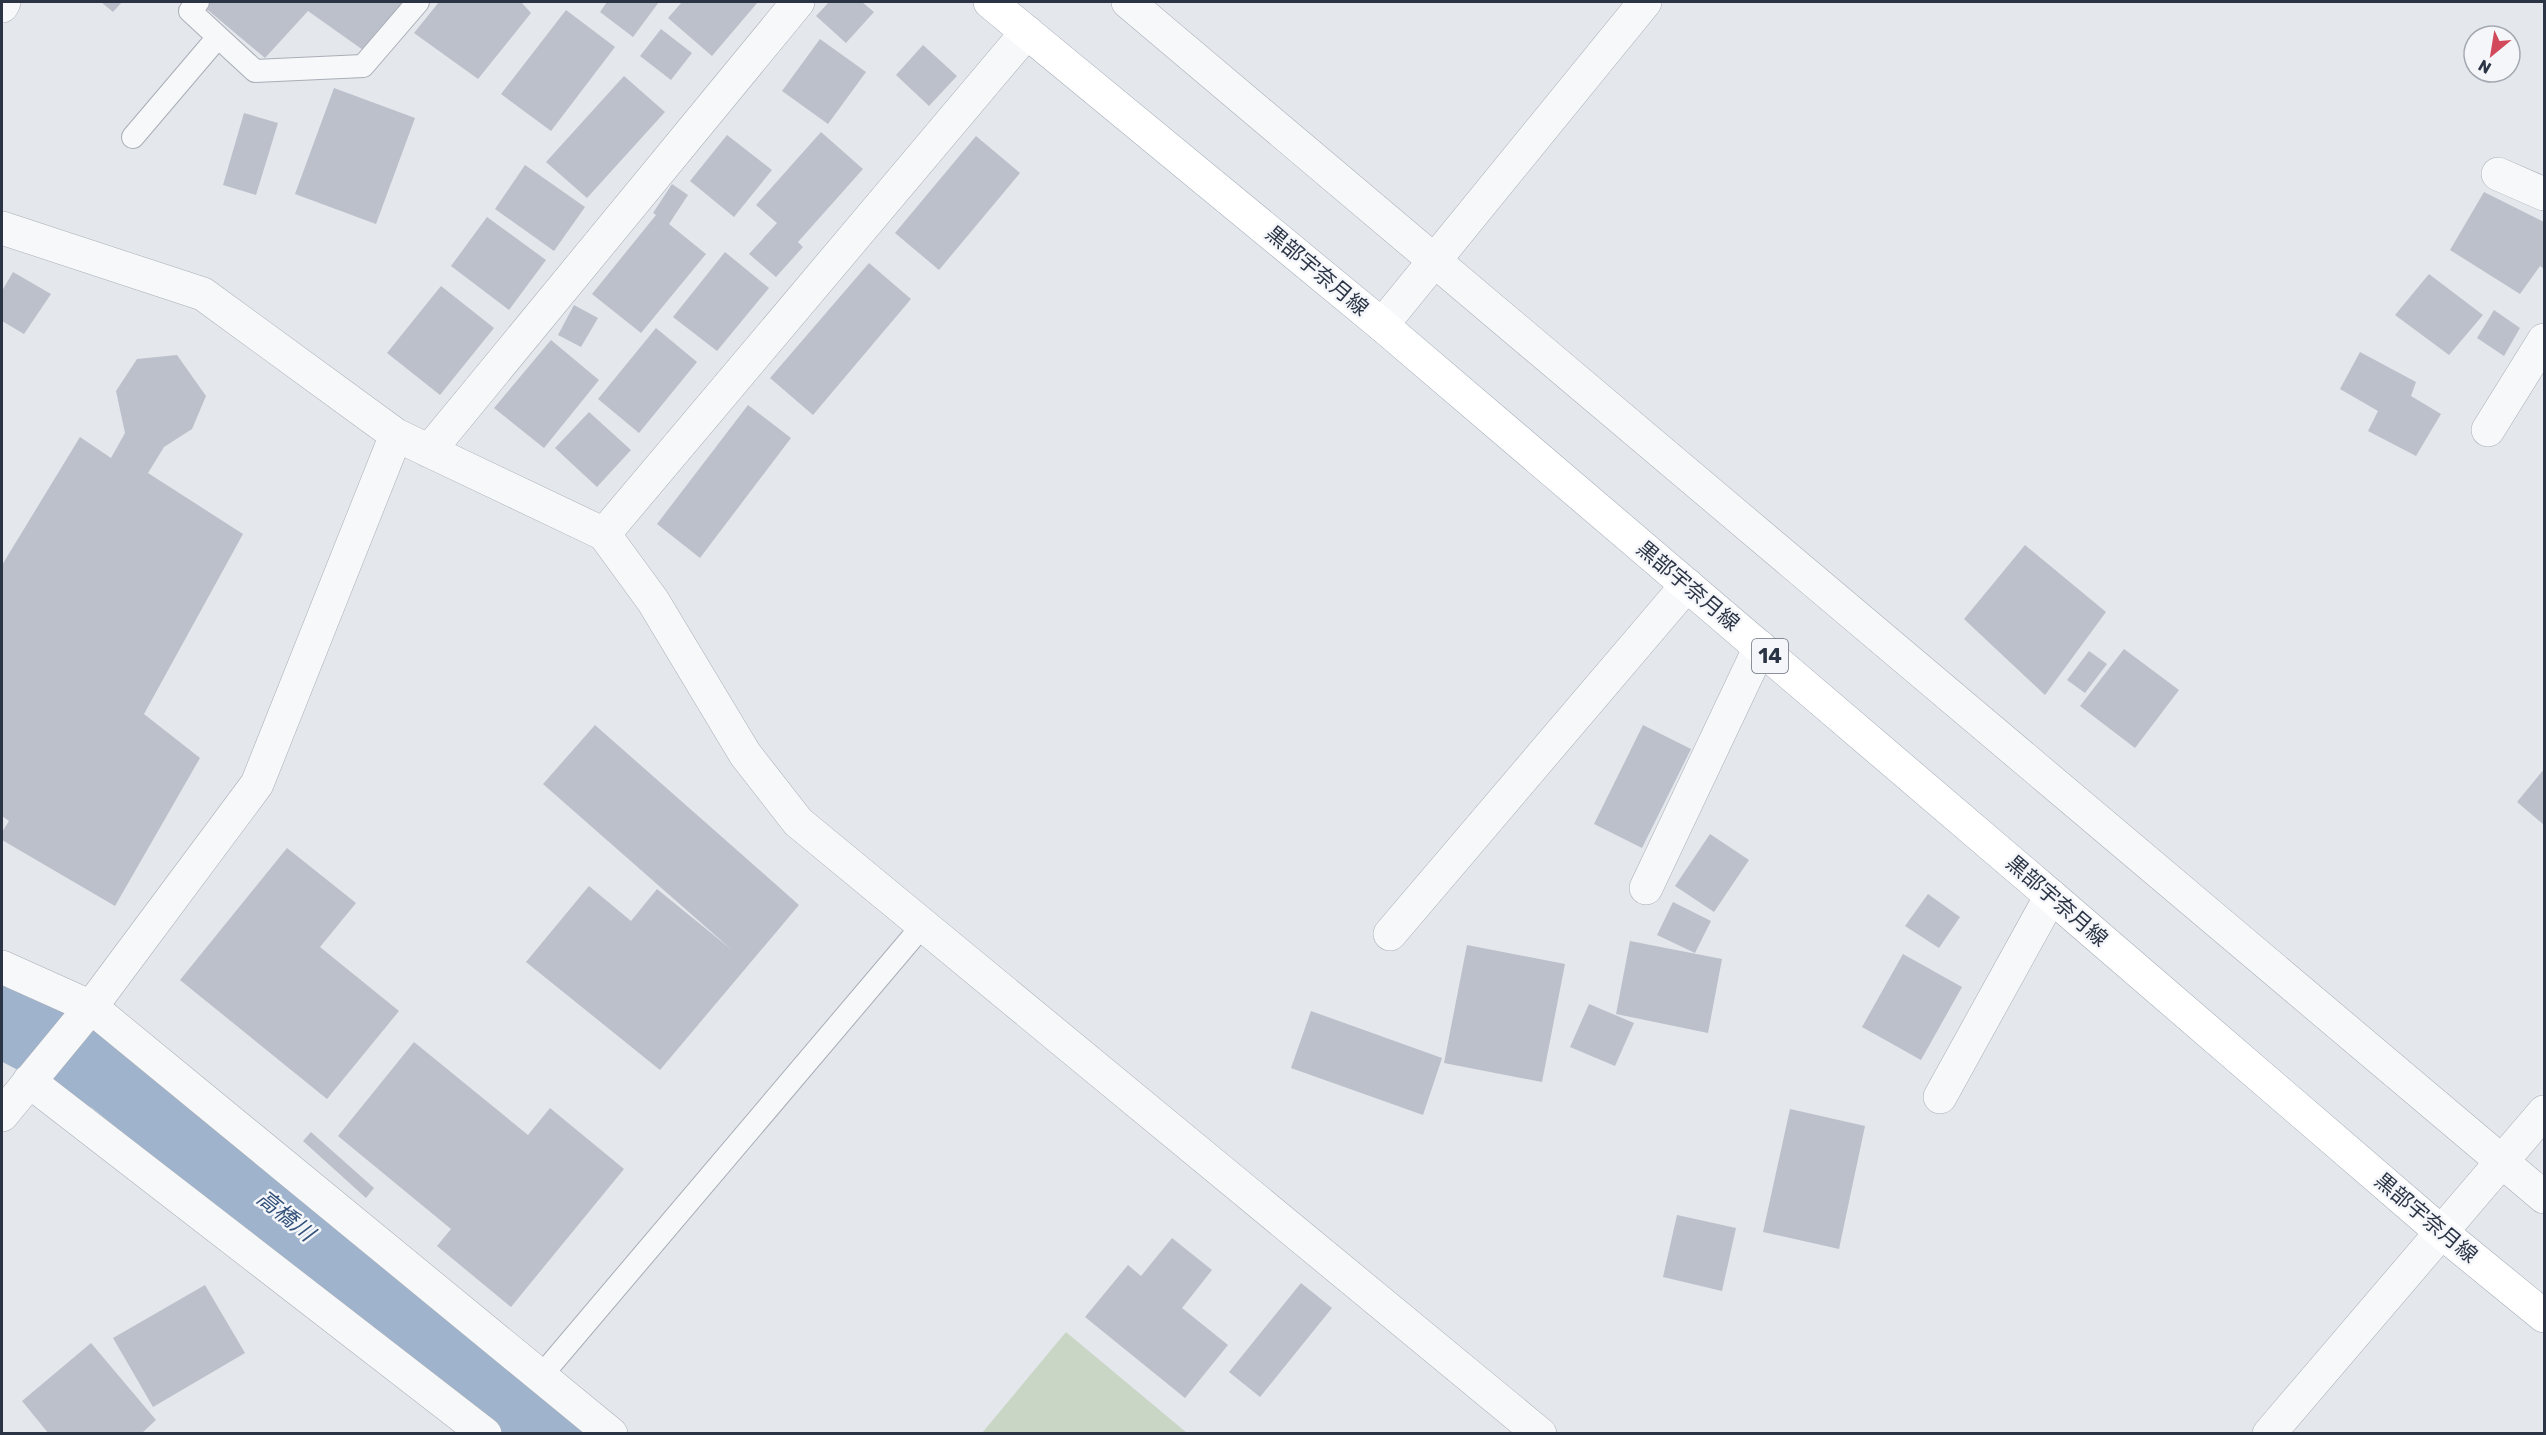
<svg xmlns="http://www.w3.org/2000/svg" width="2546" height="1435" font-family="Rubik,'Noto Sans JP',sans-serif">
<rect width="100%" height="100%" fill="#e4e7ec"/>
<path fill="#c9d6c5" d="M 1066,1332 L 1187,1433 L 982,1433 Z"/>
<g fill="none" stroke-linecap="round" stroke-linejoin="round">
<path stroke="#9fb4cc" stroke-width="76" d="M 2,1019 L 113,1076 L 556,1434"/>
</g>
<path fill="#bbc0ca" d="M 101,2 L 122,2 L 113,12 Z
M 207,2 L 403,2 L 363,50 L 308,11 L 265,58 L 203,6 Z
M 439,2 L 521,2 L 531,13 L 478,79 L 414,33 Z
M 607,2 L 659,2 L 633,37 L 600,12 Z
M 682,2 L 758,2 L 712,56 L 668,18 Z
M 829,2 L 862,2 L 874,12 L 846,43 L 816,16 Z
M 566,10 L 615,47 L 551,131 L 501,94 Z
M 661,29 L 692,53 L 671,80 L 640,56 Z
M 820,39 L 866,72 L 828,124 L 782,91 Z
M 923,45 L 957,76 L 929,106 L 896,75 Z
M 624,76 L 665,112 L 587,198 L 546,162 Z
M 334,88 L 415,118 L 376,224 L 295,194 Z
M 244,113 L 278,123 L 256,195 L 223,185 Z
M 821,132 L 863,169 L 798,242 L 803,247 L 776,277 L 749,254 L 777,223 L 756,205 Z
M 727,135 L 772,170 L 734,217 L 690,181 Z
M 976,136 L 1020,173 L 939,270 L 895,233 Z
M 525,165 L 585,207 L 554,251 L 495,209 Z
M 672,184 L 688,195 L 669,224 L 706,254 L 641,333 L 592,294 L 656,215 L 653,213 Z
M 2484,192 L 2544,222 L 2544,269 L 2540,266 L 2520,294 L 2450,250 Z
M 487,217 L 546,260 L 509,310 L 451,266 Z
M 725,252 L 769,288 L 717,351 L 673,317 Z
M 869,263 L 911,299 L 813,415 L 770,378 Z
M 13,272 L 51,294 L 24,334 L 2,321 L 2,291 Z
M 2429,274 L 2483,315 L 2449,355 L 2395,315 Z
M 441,286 L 494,328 L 440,395 L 387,353 Z
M 574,305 L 598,318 L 581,347 L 558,335 Z
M 2494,310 L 2520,328 L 2504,356 L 2477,338 Z
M 656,328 L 697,362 L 639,433 L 598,399 Z
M 551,340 L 599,380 L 544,448 L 494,408 Z
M 2360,352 L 2416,382 L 2411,396 L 2441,414 L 2416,456 L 2368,431 L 2378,411 L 2340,389 Z
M 177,355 L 206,396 L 192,429 L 164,447 L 148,473 L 243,534 L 144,714 L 200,758 L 115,906 L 2,840 L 2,832 L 9,821 L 2,816 L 2,565 L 80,437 L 111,458 L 125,433 L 116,391 L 137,359 Z
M 748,405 L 791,438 L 700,558 L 657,524 Z
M 589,412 L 631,450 L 597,487 L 555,448 Z
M 2025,545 L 2106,612 L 2045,695 L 1964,619 Z
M 2124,649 L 2179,690 L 2135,748 L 2080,706 Z
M 2089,651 L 2107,664 L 2085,693 L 2067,680 Z
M 595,725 L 799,905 L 660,1070 L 526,962 L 589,886 L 631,921 L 657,889 L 732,950 L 543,784 Z
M 1643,725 L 1691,749 L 1642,848 L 1594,824 Z
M 2544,769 L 2544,825 L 2517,802 Z
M 1710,834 L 1749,860 L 1714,912 L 1675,886 Z
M 287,848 L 356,903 L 320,947 L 399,1011 L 327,1099 L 180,980 Z
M 1928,894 L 1960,917 L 1939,948 L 1905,926 Z
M 1673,902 L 1711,921 L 1695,953 L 1657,935 Z
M 1630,941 L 1722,959 L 1708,1033 L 1616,1014 Z
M 1467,945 L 1565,964 L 1542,1082 L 1444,1063 Z
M 1903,954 L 1962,987 L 1921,1060 L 1862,1027 Z
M 1589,1004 L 1634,1023 L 1615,1066 L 1570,1047 Z
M 1311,1011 L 1442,1058 L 1423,1115 L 1291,1068 Z
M 414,1042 L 528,1135 L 550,1108 L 624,1169 L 511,1307 L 437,1246 L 451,1229 L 338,1136 Z
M 1790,1109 L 1865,1126 L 1839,1249 L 1763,1232 Z
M 311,1132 L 374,1188 L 366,1198 L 303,1141 Z
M 1677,1215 L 1736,1228 L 1722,1291 L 1663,1277 Z
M 1172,1238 L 1212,1270 L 1182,1308 L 1228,1345 L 1185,1398 L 1085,1317 L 1128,1265 L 1141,1276 Z
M 1301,1283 L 1332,1308 L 1260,1397 L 1229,1372 Z
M 205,1285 L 245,1353 L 153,1407 L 113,1338 Z
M 91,1343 L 156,1420 L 141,1434 L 49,1434 L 22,1401 Z"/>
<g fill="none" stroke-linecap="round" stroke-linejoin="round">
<g stroke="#a9aeb7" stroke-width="24">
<path id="service" d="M 198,2 L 190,11 L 255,71 L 363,66 L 418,2
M 133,137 L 218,37
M 541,1376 L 923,925"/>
</g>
<g stroke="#a9aeb7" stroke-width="34">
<path id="minor" d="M 1128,2 L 2544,1197
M 2,6 L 4,2
M 2498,174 L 2544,194
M 2,228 L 203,294 L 396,435 L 604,534 L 653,601 L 745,754 L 798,822 L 1540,1434
M 1382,325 L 1645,2
M 2488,430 L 2544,340
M 429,451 L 798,2
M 604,534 L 1027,32
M 1646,888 L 1760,647
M 1390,934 L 1687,585
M 2,967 L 91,1007 L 611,1434
M 29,1081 L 485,1434
M 1940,1097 L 2051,896
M 2,1115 L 91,1007 L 257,784 L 396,435
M 2269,1434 L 2544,1112"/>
</g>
<g stroke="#a3abb8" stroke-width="34">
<path id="primary" d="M 990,2 L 1382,325 L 2051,896 L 2440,1231 L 2544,1316"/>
</g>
<use href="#service" stroke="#f7f8fa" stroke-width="22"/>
<use href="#minor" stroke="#f7f8fa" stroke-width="33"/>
<use href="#primary" stroke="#fff" stroke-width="33"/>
</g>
<g text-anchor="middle" stroke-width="5" stroke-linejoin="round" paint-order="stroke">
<rect fill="#f4f6f9" stroke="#676e7b" stroke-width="1.5" x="1752" y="639" width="36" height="34" rx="4.5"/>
<g font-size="20" font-weight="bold" fill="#2b3445">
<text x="1770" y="663">14</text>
</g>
<g font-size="21" fill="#2b3445" stroke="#f4f6f9">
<text transform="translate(1317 271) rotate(40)" y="7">黒部宇奈月線</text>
<text transform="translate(1688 586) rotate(40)" y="7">黒部宇奈月線</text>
<text transform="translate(2057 901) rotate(41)" y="7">黒部宇奈月線</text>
<text transform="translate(2426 1218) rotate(40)" y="7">黒部宇奈月線</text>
</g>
<g font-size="22" font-style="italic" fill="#34527a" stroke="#f4f6f9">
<text transform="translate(286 1215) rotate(39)" y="8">高橋川</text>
</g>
</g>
<rect width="2546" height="1435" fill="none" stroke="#2b3445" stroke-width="6"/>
<g transform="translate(2492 54) rotate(210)"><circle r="28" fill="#f4f6f9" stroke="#a4a8b1" stroke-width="1.5"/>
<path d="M0-4.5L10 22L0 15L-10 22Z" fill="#d1495b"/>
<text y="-9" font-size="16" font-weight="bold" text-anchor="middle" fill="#2b3445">N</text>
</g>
</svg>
